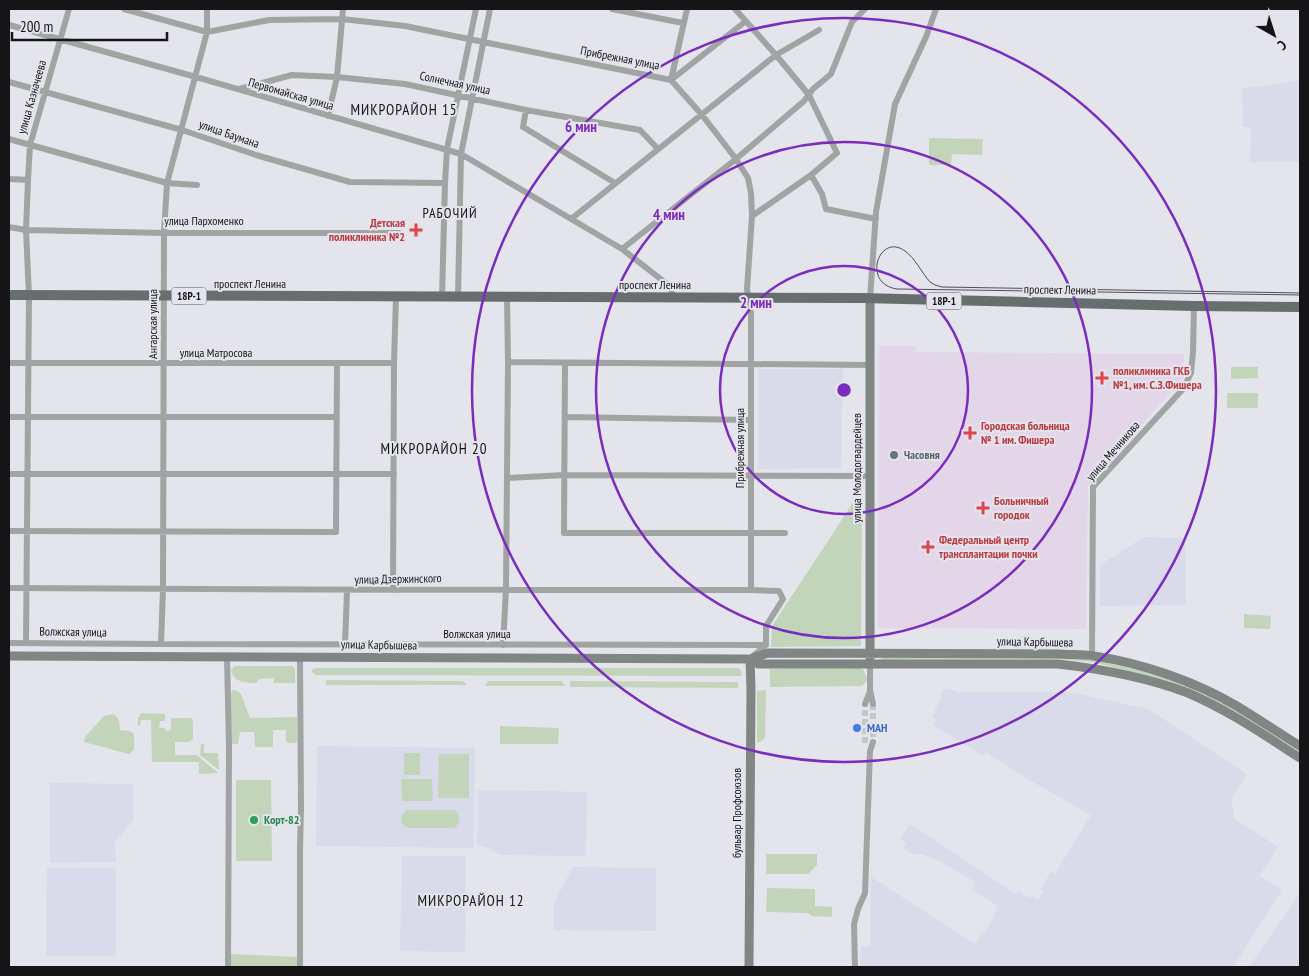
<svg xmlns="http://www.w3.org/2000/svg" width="1309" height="976" font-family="'PT Sans Narrow',sans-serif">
<rect width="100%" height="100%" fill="#e4e4ed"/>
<path fill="#d9daea" d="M 1300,80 L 1300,162 L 1250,162 L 1251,127 L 1243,127 L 1242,89 Z
M 758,369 L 843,369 L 841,468 L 758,469 Z
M 1144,537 L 1185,538 L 1186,605 L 1100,606 L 1100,565 Z
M 950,689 L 957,692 L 1069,692 L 1148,709 L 1247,774 L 1231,799 L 1235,819 L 1278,847 L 1259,876 L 1282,890 L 1233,967 L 860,967 L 861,946 L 870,946 L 871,877 L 975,944 L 982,934 L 983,934 L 995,916 L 994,914 L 998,906 L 972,890 L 975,882 L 942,862 L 922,854 L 913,854 L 903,848 L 906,843 L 900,839 L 910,824 L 1016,894 L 1018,891 L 1030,898 L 1032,896 L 1038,900 L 1044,891 L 1041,888 L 1051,872 L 1055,874 L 1091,815 L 1026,778 L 986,752 L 983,756 L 934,725 L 937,720 L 932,717 L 942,695 L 942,690 Z
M 317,746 L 475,748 L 474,848 L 316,846 Z
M 50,783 L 133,784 L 133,821 L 115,841 L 116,862 L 50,863 Z
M 478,790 L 587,792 L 586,856 L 502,855 L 496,853 L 492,849 L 477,845 Z
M 402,856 L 466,856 L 465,952 L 400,951 Z
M 573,867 L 656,868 L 656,931 L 554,930 L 554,903 Z
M 47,868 L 116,868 L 116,956 L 46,956 Z
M 1300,893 L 1300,967 L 1249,967 Z"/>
<path fill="#e4d6e9" d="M 879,346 L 916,346 L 917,352 L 1184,354 L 1183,378 L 1088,486 L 1086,629 L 878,628 L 878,530 Z"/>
<path fill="#c2d5bb" d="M 929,138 L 983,139 L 982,155 L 952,154 L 951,165 L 929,165 Z
M 1231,367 L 1258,367 L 1258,378 L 1231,379 Z
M 1227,393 L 1258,393 L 1258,408 L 1227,408 Z
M 862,489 L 861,646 L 771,647 L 772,626 Z
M 1244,614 L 1271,616 L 1270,629 L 1244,628 Z
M 881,657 L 1059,657 L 1092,659 L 1158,675 L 1192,687 L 1232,706 L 1300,750 L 1300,754 L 1231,709 L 1191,690 L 1157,678 L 1092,662 L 1059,659 L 881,660 Z
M 234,666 L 293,666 L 295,669 L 295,683 L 274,683 L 274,678 L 259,679 L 256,683 C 246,683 235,683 231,671 Z
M 316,668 L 739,668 L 742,673 L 741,676 L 737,676 L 315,675 L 311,670 Z
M 859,668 L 863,669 L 867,678 L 866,682 L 862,686 L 770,687 L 770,669 Z
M 326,680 L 462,681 L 466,683 L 466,685 L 326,685 Z
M 488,681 L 561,681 L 566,686 L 485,686 Z
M 570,681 L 738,682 L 738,688 L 570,687 Z
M 233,690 L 237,691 L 241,694 L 250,718 L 297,717 L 297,741 L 296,743 L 289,743 L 286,742 L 286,730 L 273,730 L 273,747 L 255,747 L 254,732 L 240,732 L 238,744 L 233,744 L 231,742 L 231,693 Z
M 766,690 L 765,738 L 760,742 L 757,742 L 757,691 Z
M 141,713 L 165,714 L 165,721 L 160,721 L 159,728 L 165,728 L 166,731 L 171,730 L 171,718 L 191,718 L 193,721 L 193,739 L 189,742 L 175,742 L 175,755 L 197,755 L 218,773 L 199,774 L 199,762 L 152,762 L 151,720 L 141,720 L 140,726 L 138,726 L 138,719 Z
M 114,714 L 119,720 L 120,730 L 130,731 L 134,734 L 134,750 L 129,754 L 84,742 L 85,737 L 104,716 Z
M 500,726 L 559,728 L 558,744 L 500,744 Z
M 201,744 L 204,744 L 204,753 L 218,753 L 219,770 L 200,755 Z
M 404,753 L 420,753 L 420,775 L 404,775 Z
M 439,754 L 469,754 L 469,798 L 438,798 Z
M 401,779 L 432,779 L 433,801 L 402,801 Z
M 236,780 L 271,780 L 272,861 L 236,861 Z
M 407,810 L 454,810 C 461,815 461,823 454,828 L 408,828 C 399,824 399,815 407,810 Z
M 766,854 L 817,854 L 817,865 L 808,874 L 766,874 Z
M 767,888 L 815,889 L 815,906 L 832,907 L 832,917 L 812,916 L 808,913 L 766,912 Z
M 231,954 L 298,957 L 298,967 L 231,967 Z"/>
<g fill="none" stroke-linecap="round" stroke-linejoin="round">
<path stroke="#c5c5cd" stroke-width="6" stroke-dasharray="6 3" stroke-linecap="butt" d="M 873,704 L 873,742
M 865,743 L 865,704"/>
<path stroke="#a0a5a4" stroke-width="6" d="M 124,9 L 207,32 L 269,20 L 342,19 L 405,26 L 671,80 L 702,115 L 736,159 L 748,178 L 751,193 L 752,216 L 747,289 L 751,314 L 751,590
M 612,9 L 683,23
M 735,9 L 776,55 L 809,95 L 837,153 L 811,175 L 752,216
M 9,25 L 196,77 L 461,154 L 622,249 L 671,287 L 673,298
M 671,80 L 746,21
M 671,80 L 687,9
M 9,82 L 182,130 L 256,155 L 350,182 L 445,183
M 239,89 L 292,75 L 337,77 L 405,84 L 526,110 L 640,130 L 658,149
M 526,110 L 523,127 L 615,183
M 328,116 L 337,77 L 343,9
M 9,139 L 167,183 L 197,185
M 811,175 L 822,194 L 826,209 L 876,219
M 9,179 L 28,180
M 571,219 L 776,55 L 819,30
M 9,227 L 26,230 L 164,233 L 399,233
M 622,249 L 736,159 L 804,101 L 813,89 L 831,74 L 852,22 L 865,9
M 442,297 L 445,183 L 447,149 L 476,9
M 458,297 L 461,154 L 490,9
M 870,299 L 876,212 L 895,104 L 926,37 L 936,9
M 508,362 L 869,365
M 9,363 L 394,363
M 565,363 L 564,533 L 785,533
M 9,417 L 336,417
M 566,417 L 751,420
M 9,474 L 394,474
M 507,478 L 565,475 L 869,476
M 9,531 L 336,532 L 337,364
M 9,588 C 256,591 504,589 751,590 L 779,591 L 783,599 L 766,626 L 766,645 L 753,656
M 393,590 L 394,363 L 396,297
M 9,643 L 161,644 L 766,645
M 26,643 L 29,296 L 26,230 L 28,180 L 30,145 L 69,9
M 161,644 L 163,589 L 164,233 L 167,183 L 207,32 L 207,9
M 345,644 L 347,591
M 503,645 L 506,589 L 508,362 L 507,297
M 227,656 L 229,747 L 228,967
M 1092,656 L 1093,487 L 1183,389 L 1191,373 L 1193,352 L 1194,306
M 870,664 L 870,690 L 873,704
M 865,704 L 870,691
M 300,967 L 300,850 L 301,808 L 300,656
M 855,967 L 854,924 L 858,909 L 865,893 L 870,751 L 873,742"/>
<path stroke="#7f8684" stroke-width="9" d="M 9,656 C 256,656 503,659 750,659 L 768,653 L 1059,654 C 1071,655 1083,654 1094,656 C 1141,663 1194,681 1235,705 C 1257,718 1279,733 1300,746
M 870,658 L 870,299
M 750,659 L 758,664 L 1058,664 C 1102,669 1146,677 1188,693 C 1228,710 1264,735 1300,758
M 749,967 L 751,689 L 750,659"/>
<path stroke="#676f6e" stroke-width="10" d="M 9,295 L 861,298 L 1194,306 L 1300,307"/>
<path stroke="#4f4f54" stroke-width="1" d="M 1300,293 L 942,287 L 935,285 L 930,282 C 922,273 915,258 905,251 C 879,232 861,284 897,289 L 1300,295"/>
</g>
<g fill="none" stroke="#7b2cbf" stroke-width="2.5">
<circle cx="844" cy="390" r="124"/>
<circle cx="844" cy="390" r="248"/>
<circle cx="844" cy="390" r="372"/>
</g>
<g fill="#e0444e" stroke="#e4e4ed" stroke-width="2">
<path d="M413.5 222.5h5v5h5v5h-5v5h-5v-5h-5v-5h5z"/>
<path d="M1099.5 370.5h5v5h5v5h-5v5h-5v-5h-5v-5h5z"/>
<path d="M967.5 425.5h5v5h5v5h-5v5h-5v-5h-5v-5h5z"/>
<path d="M980.5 500.5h5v5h5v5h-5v5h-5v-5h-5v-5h5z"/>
<path d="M925.5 539.5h5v5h5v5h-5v5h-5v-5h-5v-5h5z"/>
</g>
<circle fill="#6b7280" stroke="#e4e4ed" stroke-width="2" cx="894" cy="455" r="5"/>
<circle fill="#3f7fe0" stroke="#e4e4ed" stroke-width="2" cx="857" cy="728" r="5"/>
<circle fill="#2e9e5b" stroke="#e4e4ed" stroke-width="2" cx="254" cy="820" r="5"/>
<g text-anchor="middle" stroke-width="4" stroke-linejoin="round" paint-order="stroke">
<g fill="#e4e4ed" stroke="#535358" stroke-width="1">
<rect x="171.5" y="287.5" width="35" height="17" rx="4"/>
<rect x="926.5" y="292.5" width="35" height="17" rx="4"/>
</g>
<g font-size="11" font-weight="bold" fill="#151518">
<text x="189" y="300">18Р-1</text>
<text x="944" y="305">18Р-1</text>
</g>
<g font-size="12" fill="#151518" stroke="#e4e4ed">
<text transform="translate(620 58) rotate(11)" y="4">Прибрежная улица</text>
<text transform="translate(455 83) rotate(12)" y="4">Солнечная улица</text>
<text transform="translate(291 94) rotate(16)" y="4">Первомайская улица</text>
<text transform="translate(32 97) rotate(-74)" y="4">улица Казначеева</text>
<text transform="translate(229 134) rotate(19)" y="4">улица Баумана</text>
<text x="204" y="225">улица Пархоменко</text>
<text x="250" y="288">проспект Ленина</text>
<text x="655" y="289">проспект Ленина</text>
<text transform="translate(1060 290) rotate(1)" y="4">проспект Ленина</text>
<text transform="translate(153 324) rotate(-90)" y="4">Ангарская улица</text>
<text x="216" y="357">улица Матросова</text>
<text transform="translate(740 448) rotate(-90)" y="4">Прибрежная улица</text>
<text transform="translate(1113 451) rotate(-49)" y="4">улица Мечникова</text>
<text transform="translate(857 468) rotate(-90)" y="4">улица Молодогвардейцев</text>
<text transform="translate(398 579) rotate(-1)" y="4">улица Дзержинского</text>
<text transform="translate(73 632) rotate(1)" y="4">Волжская улица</text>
<text x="477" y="638">Волжская улица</text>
<text transform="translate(1035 642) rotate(1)" y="4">улица Карбышева</text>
<text transform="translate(379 645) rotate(1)" y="4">улица Карбышева</text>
<text transform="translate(737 813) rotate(-90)" y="4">бульвар Профсоюзов</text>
</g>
<g font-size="12" font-weight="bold" fill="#be3a42" stroke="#e4e4ed" text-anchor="start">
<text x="405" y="227" text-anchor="end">Детская<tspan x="405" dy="14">поликлиника №2</tspan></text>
<text x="1113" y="375">поликлиника ГКБ<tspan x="1113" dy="14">№1, им. С.З.Фишера</tspan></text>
<text x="981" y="430">Городская больница<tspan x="981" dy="14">№ 1 им. Фишера</tspan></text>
<text x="994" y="505">Больничный<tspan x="994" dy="14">городок</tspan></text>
<text x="939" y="544">Федеральный центр<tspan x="939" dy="14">трансплантации почки</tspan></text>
</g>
<g font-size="12" font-weight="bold" fill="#5b616d" stroke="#e4e4ed" text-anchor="start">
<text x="904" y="459">Часовня</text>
</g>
<g font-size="12" font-weight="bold" fill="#366cbe" stroke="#e4e4ed" text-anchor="start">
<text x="867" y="732">МАН</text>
</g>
<g font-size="12" font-weight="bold" fill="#27864d" stroke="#e4e4ed" text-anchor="start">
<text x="264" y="824">Корт-82</text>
</g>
<g font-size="14" letter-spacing="1" fill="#151518" stroke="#e4e4ed">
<text x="450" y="218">РАБОЧИЙ</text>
</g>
<g font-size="15" letter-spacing="1" fill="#151518" stroke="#e4e4ed">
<text x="404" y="115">МИКРОРАЙОН 15</text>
<text x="434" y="454">МИКРОРАЙОН 20</text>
<text x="471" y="906">МИКРОРАЙОН 12</text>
</g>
</g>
<circle cx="844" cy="390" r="8" fill="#7b2cbf" stroke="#e4e4ed" stroke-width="2.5"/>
<g font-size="15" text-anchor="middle" font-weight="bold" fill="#7b2cbf" stroke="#e4e4ed" stroke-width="4" stroke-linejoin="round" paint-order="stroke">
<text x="581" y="132">6 мин</text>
<text x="669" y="220">4 мин</text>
<text x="756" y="308">2 мин</text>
</g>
<rect width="1309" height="976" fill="none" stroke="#151518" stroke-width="20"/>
<g transform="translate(1274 35) rotate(141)" stroke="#e4e4ed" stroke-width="4" paint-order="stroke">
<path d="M0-4L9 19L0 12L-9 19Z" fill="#151518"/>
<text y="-8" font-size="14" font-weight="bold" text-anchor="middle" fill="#151518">С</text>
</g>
<path d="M12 32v8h155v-8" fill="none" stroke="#151518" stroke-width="2.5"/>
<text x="20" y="32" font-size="15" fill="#151518" stroke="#e4e4ed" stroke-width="4" paint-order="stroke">200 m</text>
</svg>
